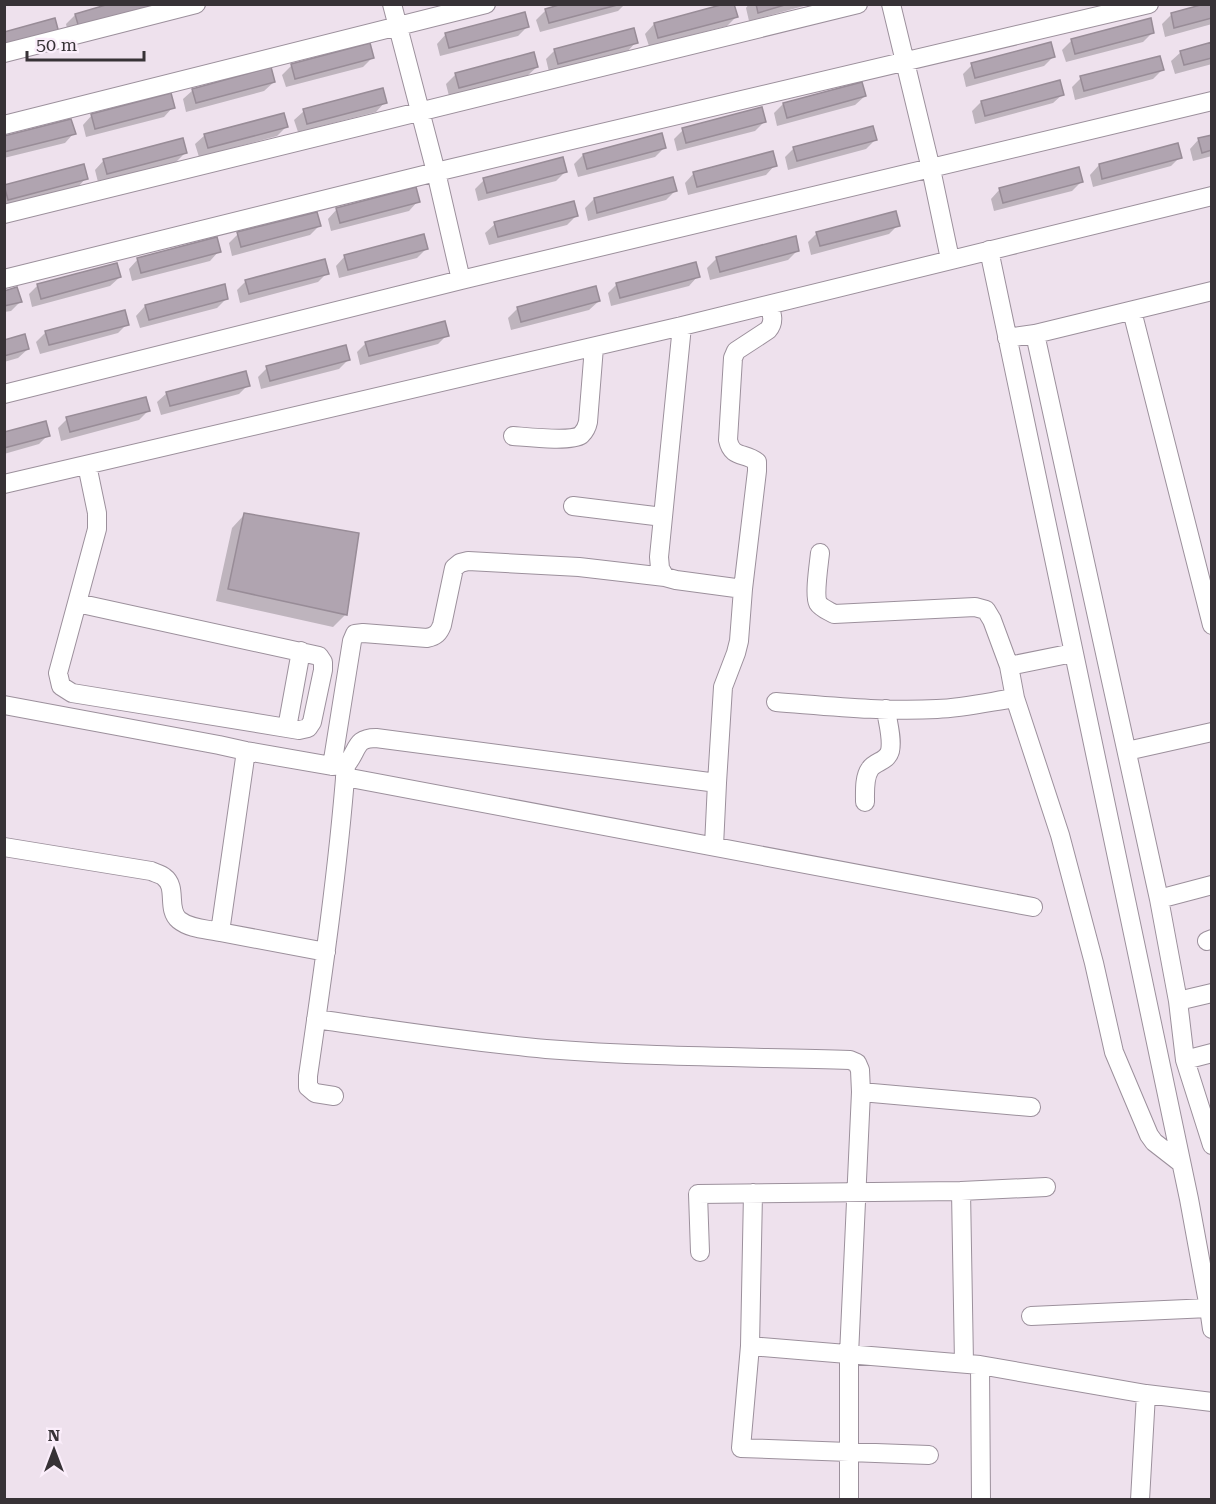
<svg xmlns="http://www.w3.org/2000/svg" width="1216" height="1504" font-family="'Roboto Serif',serif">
<rect width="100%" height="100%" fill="#eee1ed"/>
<path fill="#0003" d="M 115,4 L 69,37 L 66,24 L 75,15 Z
M 567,4 L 625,4 L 618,11 L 540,32 L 536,20 L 546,10 Z
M 749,4 L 811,4 L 749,21 L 746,8 Z
M 1212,4 L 1212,24 L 1165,37 L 1162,24 L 1171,15 Z
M 736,17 L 727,26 L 649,46 L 645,34 L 654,24 Z
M 527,27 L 518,36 L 440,56 L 437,44 L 446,34 Z
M 1153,32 L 1143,42 L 1066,62 L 1062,50 L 1072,40 Z
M 636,42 L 627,52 L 549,72 L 546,59 L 555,50 Z
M 1212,44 L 1212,64 L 1175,74 L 1171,61 L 1181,52 Z
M 533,54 L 537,67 L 527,76 L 449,96 L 446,84 L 455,75 Z
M 373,57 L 363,67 L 286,87 L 282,75 L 292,65 Z
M 1053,57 L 1044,66 L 966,87 L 963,74 L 972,65 Z
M 1162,70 L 1153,79 L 1075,100 L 1072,87 L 1081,78 Z
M 274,82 L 264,91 L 186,112 L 183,99 L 193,90 Z
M 1063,94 L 1053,103 L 975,124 L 972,111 L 981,102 Z
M 865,96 L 855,105 L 777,126 L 774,113 L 783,104 Z
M 385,102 L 376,112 L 298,132 L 294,120 L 304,111 Z
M 173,107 L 164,117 L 86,137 L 83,125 L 92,115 Z
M 764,122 L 755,131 L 677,151 L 674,139 L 683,130 Z
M 286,127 L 277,136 L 199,157 L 195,144 L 205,135 Z
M 74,133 L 65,143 L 4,158 L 4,138 Z
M 1212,136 L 1212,156 L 1193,161 L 1190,149 L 1199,139 Z
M 875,140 L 866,149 L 788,170 L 785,157 L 794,148 Z
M 665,147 L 655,157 L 578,177 L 574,164 L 583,155 Z
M 186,152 L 176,162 L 98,182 L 95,170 L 104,160 Z
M 1180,157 L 1171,166 L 1093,187 L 1090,175 L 1099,165 Z
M 775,165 L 766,175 L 688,195 L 685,183 L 694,173 Z
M 565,172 L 556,181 L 478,201 L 475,189 L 484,180 Z
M 86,178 L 77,188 L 4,206 L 4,186 Z
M 1081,182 L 1072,191 L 994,211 L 991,199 L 1000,189 Z
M 675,191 L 666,200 L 588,221 L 585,208 L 594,199 Z
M 418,201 L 409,211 L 331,231 L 328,219 L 337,209 Z
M 576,216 L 567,225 L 489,245 L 485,233 L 495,224 Z
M 898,225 L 889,234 L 811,255 L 808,242 L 817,233 Z
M 319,226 L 310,235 L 232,256 L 229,243 L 238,234 Z
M 426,249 L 417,258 L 339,278 L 336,266 L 345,256 Z
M 798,250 L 788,260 L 710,280 L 707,268 L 717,258 Z
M 219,251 L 210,261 L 132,281 L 129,269 L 138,259 Z
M 327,273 L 318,282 L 240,303 L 237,290 L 246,281 Z
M 698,276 L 689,286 L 611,306 L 608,293 L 617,284 Z
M 120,277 L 110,286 L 32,307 L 29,294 L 38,285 Z
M 595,288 L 599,301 L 589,310 L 511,330 L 508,318 L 517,309 Z
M 4,292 L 20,302 L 11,311 L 4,312 Z
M 227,298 L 217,308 L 140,328 L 136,316 L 145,306 Z
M 127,324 L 118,333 L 40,354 L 36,342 L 46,332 Z
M 447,335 L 438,344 L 360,365 L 357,352 L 366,343 Z
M 4,341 L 28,349 L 18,358 L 4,362 Z
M 348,360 L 339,369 L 261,389 L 258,377 L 267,368 Z
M 248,385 L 239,394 L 161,415 L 157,402 L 167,393 Z
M 148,411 L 139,420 L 61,441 L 58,428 L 67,419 Z
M 4,433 L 48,435 L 39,444 L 4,454 Z
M 244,515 L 346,614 L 333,627 L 216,601 L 232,528 Z"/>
<path fill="#b0a4b0" stroke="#988c97" stroke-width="1.5" d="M 109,4 L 158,4 L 158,7 L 79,28 L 75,14 Z
M 562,4 L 621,4 L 549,23 L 545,9 Z
M 724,4 L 734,4 L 738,17 L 658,38 L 654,23 Z
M 756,4 L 788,4 L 758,13 Z
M 1204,4 L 1212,4 L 1212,18 L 1174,28 L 1171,13 Z
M 525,12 L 529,27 L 449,48 L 445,33 Z
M 55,18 L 59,33 L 4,47 L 4,32 Z
M 1151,18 L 1154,33 L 1075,54 L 1071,39 Z
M 634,28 L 638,43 L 558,64 L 554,49 Z
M 1051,42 L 1055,57 L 975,78 L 971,63 Z
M 1212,42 L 1212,58 L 1184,65 L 1180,51 Z
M 370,43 L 374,58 L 295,79 L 291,64 Z
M 534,52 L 538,67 L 459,88 L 455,73 Z
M 1160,56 L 1164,70 L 1084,91 L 1080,76 Z
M 271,67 L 275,82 L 196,103 L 192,89 Z
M 1060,80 L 1064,95 L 985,116 L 981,101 Z
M 862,82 L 866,96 L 787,118 L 783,103 Z
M 383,88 L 387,103 L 307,124 L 303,109 Z
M 171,93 L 175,108 L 95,129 L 91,114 Z
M 762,107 L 766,122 L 686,143 L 682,128 Z
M 284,113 L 288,127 L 208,148 L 204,134 Z
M 71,119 L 76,134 L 4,152 L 4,136 Z
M 873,126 L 877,140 L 797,161 L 793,147 Z
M 662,133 L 666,148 L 587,169 L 583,154 Z
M 1212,135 L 1212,150 L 1202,153 L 1198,138 Z
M 183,138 L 187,153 L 107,174 L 103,159 Z
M 1178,143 L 1182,158 L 1102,179 L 1099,164 Z
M 773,151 L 777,166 L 697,187 L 693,172 Z
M 563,157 L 567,172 L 487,193 L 483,178 Z
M 84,164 L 88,179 L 8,200 L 4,185 Z
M 1079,167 L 1083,182 L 1003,203 L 999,188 Z
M 673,177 L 677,191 L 597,213 L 594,198 Z
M 416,187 L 420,202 L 340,223 L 336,208 Z
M 574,201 L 578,216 L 498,237 L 494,222 Z
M 896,211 L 900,226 L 820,246 L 816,232 Z
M 317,212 L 321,226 L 241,247 L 237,232 Z
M 424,234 L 428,249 L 348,270 L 344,255 Z
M 796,236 L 799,251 L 720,272 L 716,257 Z
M 217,237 L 221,252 L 141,273 L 137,258 Z
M 325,259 L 329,274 L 249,294 L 245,280 Z
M 696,262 L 700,277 L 620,298 L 616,283 Z
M 117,263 L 121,277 L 41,299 L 37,284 Z
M 225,284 L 228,299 L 149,320 L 145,305 Z
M 596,286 L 600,301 L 521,322 L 517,307 Z
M 17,287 L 22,302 L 4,306 L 4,291 Z
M 125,310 L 129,325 L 49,345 L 45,331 Z
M 445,321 L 449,336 L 369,356 L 365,342 Z
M 25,334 L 29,349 L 4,356 L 4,340 Z
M 346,345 L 350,360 L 270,381 L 266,366 Z
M 246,371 L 250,386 L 170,406 L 166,392 Z
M 146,397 L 150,411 L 70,432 L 66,417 Z
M 46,421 L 50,436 L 4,448 L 4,432 Z
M 244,513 L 359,533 L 347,615 L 228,589 Z"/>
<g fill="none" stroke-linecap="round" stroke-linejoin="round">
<g stroke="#9c909c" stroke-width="20">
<path id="minor" d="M 392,4 L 436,172 L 461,280
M 891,4 L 931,169 L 950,259
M 4,53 L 196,4
M 4,125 L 486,4
M 4,214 L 858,4
M 989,250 L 1189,1199 L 1209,1308 L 1212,1307
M 4,279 L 436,172 L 1149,4
M 1132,311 L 1212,625
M 1035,334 L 1159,899 L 1178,1001 L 1185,1060 L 1212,1145
M 1007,338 L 1035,334 L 1212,291
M 4,394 L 461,280 L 1212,101
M 513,436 C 527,437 571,442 581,435 C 585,431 587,427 588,422 L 594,347
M 4,484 L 682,326 L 1212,196
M 573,506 L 663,517
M 820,553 C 819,563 814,595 818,603 C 821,608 829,611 834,614 L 975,607 L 986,610 L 992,620 L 1009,666
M 743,589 L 757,471 L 757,462 C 745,452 732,459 728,440 L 733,358 L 736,351 L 768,330 C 775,322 772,314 769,305
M 77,603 L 319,656 L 323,662 L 323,670 L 312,722 L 308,728 L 299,730 L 72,693 L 61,686 L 58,673 L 97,529 L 97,513 L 87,465
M 1073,653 L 1009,666 L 1015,698 L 1060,835 L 1094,963 L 1114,1052 L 1149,1135 L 1154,1142 L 1181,1163
M 776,702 C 829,706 884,712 937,709 C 963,708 989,702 1015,698
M 4,705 L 219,745 L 246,751 L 332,766 L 346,765 C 359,750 354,738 376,738 L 717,783 L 723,687 L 736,653 L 739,641 L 743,589 L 676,580 L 665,577 L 660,568 L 659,557 L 682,326
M 287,728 L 301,651
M 246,751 L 220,932 L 326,952
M 1127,751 L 1212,732
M 332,766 L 352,641 L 355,634 L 363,633 L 427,638 C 436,636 439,633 442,625 L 454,568 L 460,563 L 468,561 L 579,567 L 665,577
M 345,777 L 1033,907
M 865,802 C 865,792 864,777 870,769 C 875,761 887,762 890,751 C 893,738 887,721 886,709
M 714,846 L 717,783
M 4,847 L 151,871 C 155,873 161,874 164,877 C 178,887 166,909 179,920 C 190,929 207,929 220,932
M 1159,899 L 1212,885
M 1207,941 L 1212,939
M 1178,1001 L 1212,993
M 316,1019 C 393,1030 469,1042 546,1049 C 647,1057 749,1057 850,1060 L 857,1063 L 860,1070 L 861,1092 L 849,1355 L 849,1500
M 1185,1060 L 1212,1053
M 861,1092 L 1031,1107
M 334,1096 L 315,1093 L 308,1087 L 308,1076 C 323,973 338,870 346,766
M 753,1193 L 750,1346 L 741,1448 L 929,1455
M 700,1252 L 698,1194 L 961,1191
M 1031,1316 L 1209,1308 L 1212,1329
M 750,1346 L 980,1365 L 1146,1394 L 1212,1402
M 964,1363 L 961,1191 L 1046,1187
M 980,1365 L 981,1500
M 1140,1500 L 1146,1394"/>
</g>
<use href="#minor" stroke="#fff" stroke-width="18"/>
</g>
<rect width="1216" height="1504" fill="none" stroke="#373236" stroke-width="12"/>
<g transform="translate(54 1450)" stroke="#fbeefb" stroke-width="4.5" paint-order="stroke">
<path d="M0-4.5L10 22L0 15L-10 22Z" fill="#373236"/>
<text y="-9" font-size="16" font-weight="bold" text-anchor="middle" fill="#373236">N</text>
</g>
<path d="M27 51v9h117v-9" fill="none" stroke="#373236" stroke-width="3"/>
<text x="36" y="51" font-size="18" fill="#373236" stroke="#fbeefb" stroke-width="4.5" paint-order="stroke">50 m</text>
</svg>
